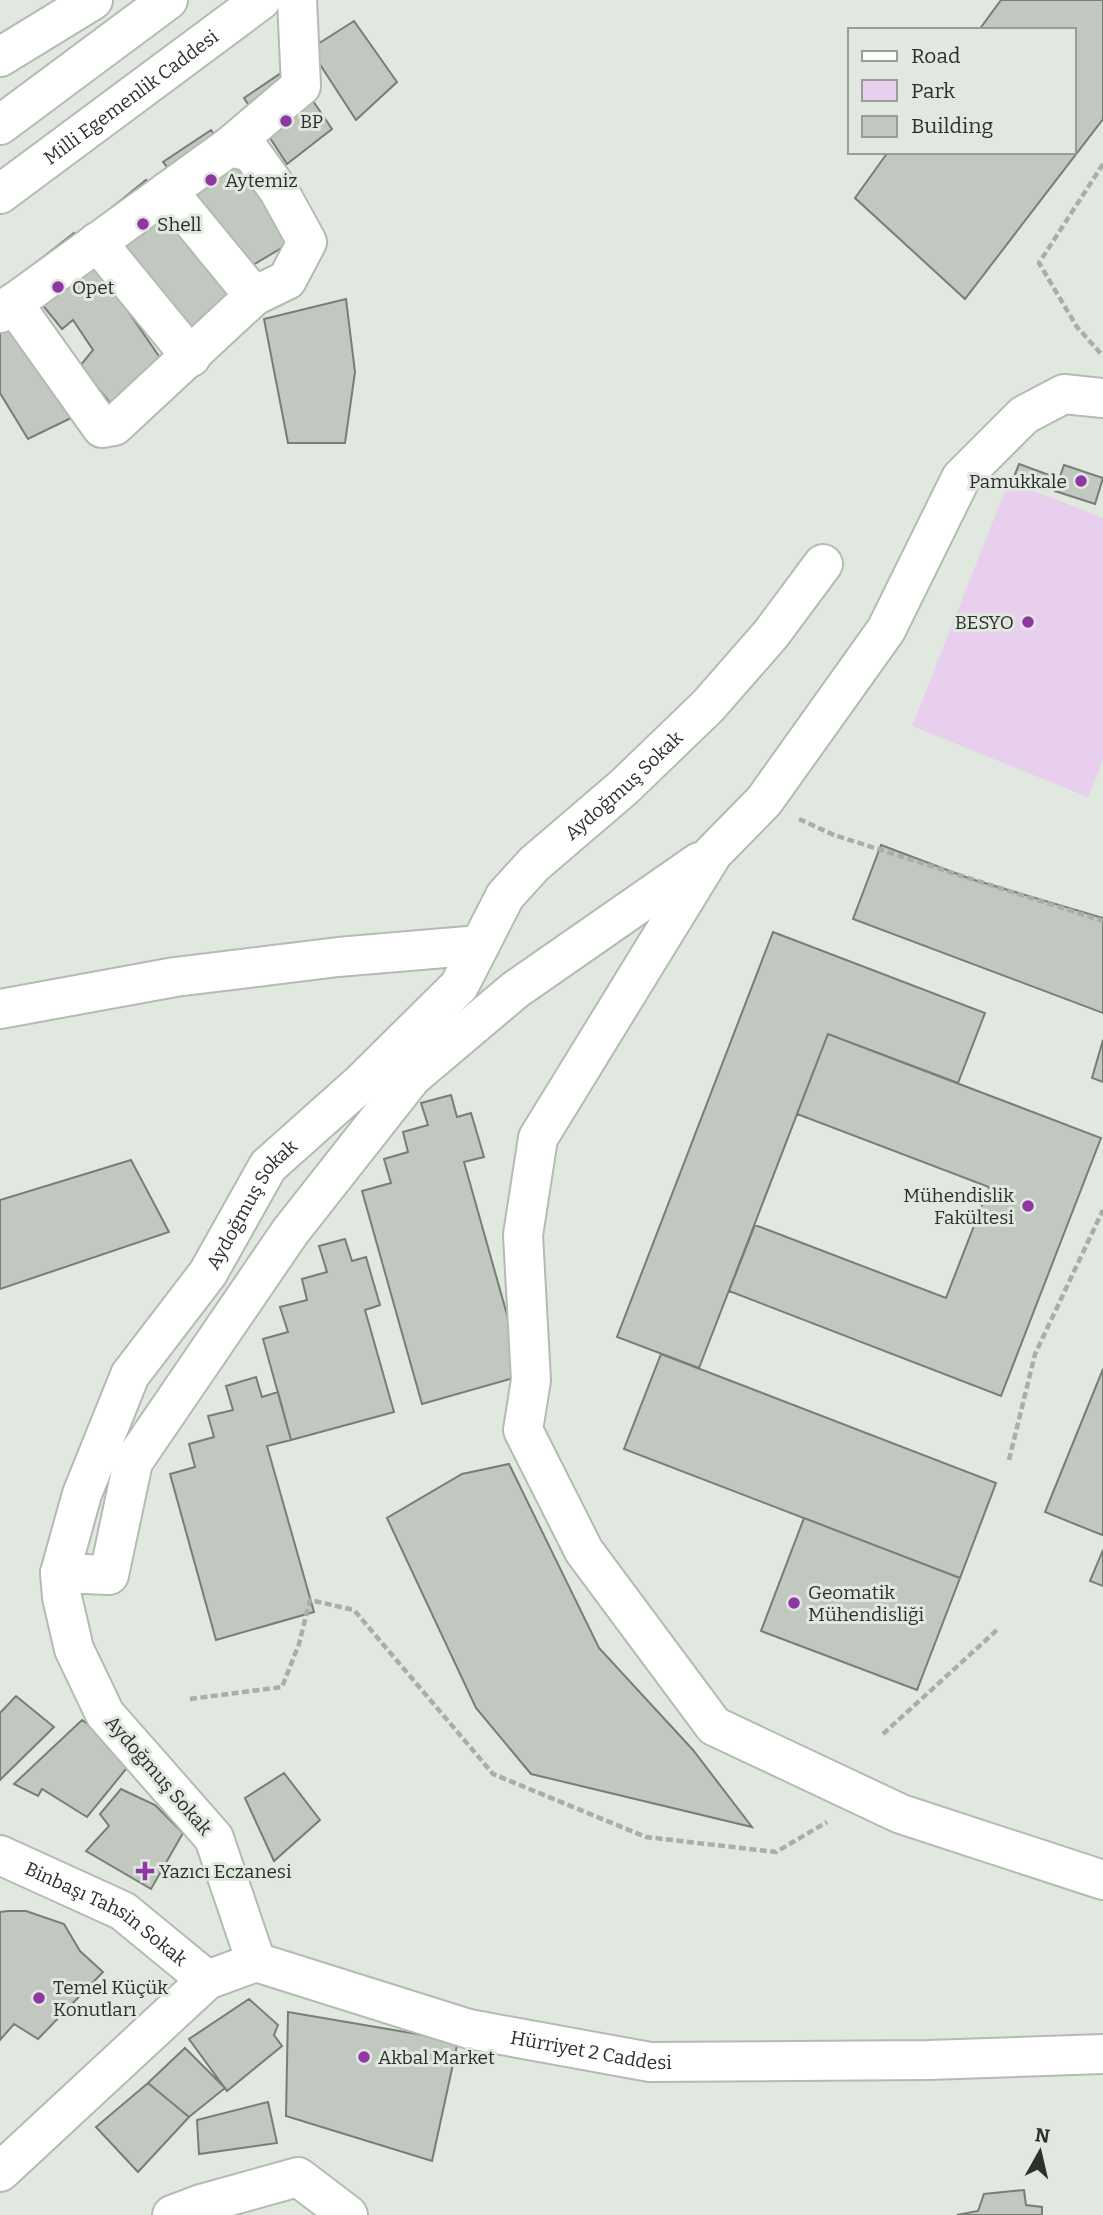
<svg xmlns="http://www.w3.org/2000/svg" width="1103" height="2215" font-family="Bitter,serif">
<rect width="100%" height="100%" fill="#e0e8df"/>
<path fill="#e7cfed" d="M 1009,481 L 1103,518 L 1103,760 L 1088,797 L 912,726 Z"/>
<path fill="#c1c8bf" stroke="#777e75" stroke-width="2" d="M 1001,0 L 1103,0 L 1103,119 L 965,299 L 855,198 L 888,152 L 1073,152 L 1073,30 L 979,30 Z
M 354,21 L 397,82 L 356,120 L 310,49 Z
M 290,67 L 332,129 L 287,164 L 244,98 Z
M 211,130 L 295,240 L 248,268 L 163,162 Z
M 146,180 L 237,290 L 186,332 L 98,219 Z
M 74,233 L 163,362 L 111,404 L 80,366 L 93,350 L 73,320 L 62,329 L 19,276 Z
M 346,299 L 355,372 L 345,443 L 288,443 L 264,319 Z
M 0,310 L 73,417 L 28,439 L 0,393 Z
M 1019,464 L 1052,476 L 1048,490 L 1014,477 Z
M 1064,465 L 1103,478 L 1095,504 L 1055,491 Z
M 881,845 L 971,879 L 1103,918 L 1103,1013 L 853,919 Z
M 773,932 L 985,1013 L 958,1083 L 828,1034 L 699,1368 L 617,1337 Z
M 828,1034 L 1101,1138 L 1001,1396 L 729,1291 L 755,1225 L 946,1298 L 989,1187 L 797,1114 Z
M 1103,1040 L 1103,1082 L 1092,1078 Z
M 451,1095 L 457,1117 L 471,1113 L 484,1157 L 464,1162 L 524,1375 L 422,1404 L 362,1191 L 391,1183 L 384,1159 L 408,1152 L 403,1132 L 428,1125 L 421,1103 Z
M 131,1160 L 169,1232 L 0,1289 L 0,1200 Z
M 345,1239 L 352,1261 L 366,1257 L 380,1305 L 365,1310 L 394,1412 L 291,1440 L 263,1339 L 288,1332 L 280,1307 L 307,1300 L 302,1279 L 327,1272 L 319,1246 Z
M 661,1354 L 996,1483 L 960,1578 L 624,1449 Z
M 1103,1369 L 1103,1532 L 1102,1535 L 1045,1512 Z
M 256,1377 L 262,1397 L 278,1392 L 291,1440 L 267,1446 L 314,1612 L 216,1640 L 170,1474 L 195,1467 L 189,1444 L 214,1437 L 208,1416 L 233,1410 L 226,1386 Z
M 509,1464 L 599,1648 L 693,1750 L 752,1827 L 531,1774 L 476,1708 L 387,1518 L 462,1474 Z
M 804,1518 L 960,1578 L 917,1690 L 761,1631 Z
M 1103,1550 L 1103,1586 L 1090,1581 Z
M 16,1696 L 54,1727 L 0,1780 L 0,1713 Z
M 82,1720 L 135,1758 L 87,1817 L 42,1789 L 38,1796 L 14,1784 Z
M 284,1773 L 320,1820 L 274,1861 L 245,1798 Z
M 121,1789 L 155,1805 L 183,1833 L 151,1889 L 86,1851 L 109,1826 L 100,1814 Z
M 8,1911 L 26,1911 L 64,1924 L 80,1951 L 103,1972 L 38,2039 L 14,2024 L 0,2040 L 0,1912 Z
M 249,1999 L 278,2025 L 274,2035 L 282,2046 L 227,2091 L 189,2039 Z
M 288,2012 L 458,2041 L 432,2161 L 286,2116 Z
M 185,2048 L 225,2088 L 189,2117 L 148,2083 Z
M 148,2083 L 189,2117 L 138,2172 L 96,2127 Z
M 268,2102 L 277,2143 L 199,2154 L 197,2120 Z
M 1024,2190 L 1026,2205 L 1042,2207 L 1042,2215 L 957,2215 L 978,2211 L 984,2194 Z"/>
<g fill="none" stroke-linecap="round" stroke-linejoin="round">
<g stroke="#b3bbb2" stroke-width="42">
<g id="minor">
<path d="M 0,57 L 93,0"/>
<path d="M 168,191 L 254,296"/>
<path d="M 97,242 L 191,357"/>
<path d="M 13,303 L 102,428 L 114,426 L 254,296 L 287,280 L 307,242 L 279,191 L 251,152 L 229,147"/>
<path d="M 0,313 L 229,147 L 301,86 L 297,0"/>
<path d="M 1103,398 L 1064,394 L 1024,415 L 961,478 L 886,630 L 764,801 L 713,853 L 538,1138 L 523,1235 L 531,1380 L 523,1430 L 584,1551 L 714,1726 L 901,1814 L 1103,1880"/>
<path d="M 0,1009 L 175,977 L 338,957 L 480,945"/>
<path d="M 60,1573 L 109,1575 L 133,1462 L 290,1232 L 412,1077 L 515,990 L 699,862"/>
<path id="s1" d="M 0,1855 L 123,1911 L 207,1980"/>
<path id="s2" d="M 256,1962 L 214,1838 L 105,1714 L 74,1649 L 62,1597 L 60,1573 L 82,1494 L 130,1375 L 208,1273 L 268,1166 L 360,1084 L 459,986 L 505,896 L 534,864 L 624,787 L 708,706 L 771,634 L 823,564"/>
<path id="s3" d="M 0,2172 L 207,1980 L 256,1962 L 469,2029 L 650,2062 L 929,2060 L 1103,2054"/>
<path d="M 172,2215 L 201,2204 L 298,2177 L 348,2215"/>
</g>
</g>
<g stroke="#b3bbb2" stroke-width="42">
<g id="highway">
<path d="M 0,125 L 168,0"/>
<path id="s4" d="M 0,194 L 261,0"/>
</g>
</g>
<path stroke="#a9afa8" stroke-width="4.5" stroke-dasharray="7 3.5" stroke-linecap="butt" d="M 1103,164 L 1039,263 L 1077,327 L 1103,356
M 799,819 L 834,835 L 1103,921
M 1009,1460 L 1035,1354 L 1103,1210
M 190,1699 L 282,1687 L 299,1644 L 310,1600 L 354,1610 L 493,1774 L 646,1837 L 776,1852 L 827,1822
M 883,1734 L 997,1630"/>
<use href="#minor" stroke="#fff" stroke-width="38"/>
<use href="#highway" stroke="#fff" stroke-width="38"/>
</g>
<g fill="#8f38a4" stroke="#e0e8df" stroke-width="2.5">
<circle cx="286" cy="121" r="7"/>
<circle cx="211" cy="180" r="7"/>
<circle cx="143" cy="224" r="7"/>
<circle cx="58" cy="287" r="7"/>
<circle cx="1081" cy="481" r="7"/>
<circle cx="1028" cy="622" r="7"/>
<circle cx="1028" cy="1206" r="7"/>
<circle cx="794" cy="1603" r="7"/>
<path d="M141.5 1860.5h7v7h7v7h-7v7h-7v-7h-7v-7h7z"/>
<circle cx="39" cy="1998" r="7"/>
<circle cx="364" cy="2057" r="7"/>
</g>
<g text-anchor="middle" stroke-width="6" stroke-linejoin="round" paint-order="stroke">
<g font-size="19" fill="#2d302c" stroke="#e0e8df">
<text dy="7" stroke="none"><textPath href="#s4" startOffset="163">Milli Egemenlik Caddesi</textPath></text>
<text dy="7" stroke="none"><textPath href="#s2" startOffset="1433">Aydoğmuş Sokak</textPath></text>
<text dy="7" stroke="none"><textPath href="#s2" startOffset="866">Aydoğmuş Sokak</textPath></text>
<text transform="translate(159 1775) rotate(49)" y="7">Aydoğmuş Sokak</text>
<text dy="7" stroke="none"><textPath href="#s1" startOffset="122">Binbaşı Tahsin Sokak</textPath></text>
<text dy="7" stroke="none"><textPath href="#s3" startOffset="682">Hürriyet 2 Caddesi</textPath></text>
</g>
<g font-size="19" fill="#2d302c" stroke="#e0e8df" text-anchor="start">
<text x="300" y="128">BP</text>
<text x="225" y="187">Aytemiz</text>
<text x="157" y="231">Shell</text>
<text x="72" y="294">Opet</text>
<text x="1067" y="488" text-anchor="end">Pamukkale</text>
<text x="1014" y="629" text-anchor="end">BESYO</text>
<text x="1014" y="1202" text-anchor="end">Mühendislik<tspan x="1014" dy="22">Fakültesi</tspan></text>
<text x="808" y="1599">Geomatik<tspan x="808" dy="22">Mühendisliği</tspan></text>
<text x="159" y="1878">Yazıcı Eczanesi</text>
<text x="53" y="1994">Temel Küçük<tspan x="53" dy="22">Konutları</tspan></text>
<text x="378" y="2064">Akbal Market</text>
</g>
</g>
<rect x="848" y="28" width="228" height="126" fill="#e0e8df" stroke="#989e97" stroke-width="2"/>
<rect x="862" y="51" width="35" height="10" fill="#ffffff" stroke="#989e97" stroke-width="2"/>
<text x="911" y="63" font-size="21" fill="#2d302c">Road</text>
<rect x="862" y="80" width="35" height="21" fill="#e7cfed" stroke="#989e97" stroke-width="2"/>
<text x="911" y="98" font-size="21" fill="#2d302c">Park</text>
<rect x="862" y="116" width="35" height="21" fill="#c1c8bf" stroke="#989e97" stroke-width="2"/>
<text x="911" y="133" font-size="21" fill="#2d302c">Building</text>
<g transform="translate(1040 2152) rotate(8)" stroke="#e0e8df" stroke-width="5" paint-order="stroke">
<path d="M0-5L12 26L0 18L-12 26Z" fill="#2d302c"/>
<text y="-10" font-size="19" font-weight="bold" text-anchor="middle" fill="#2d302c">N</text>
</g>
</svg>
